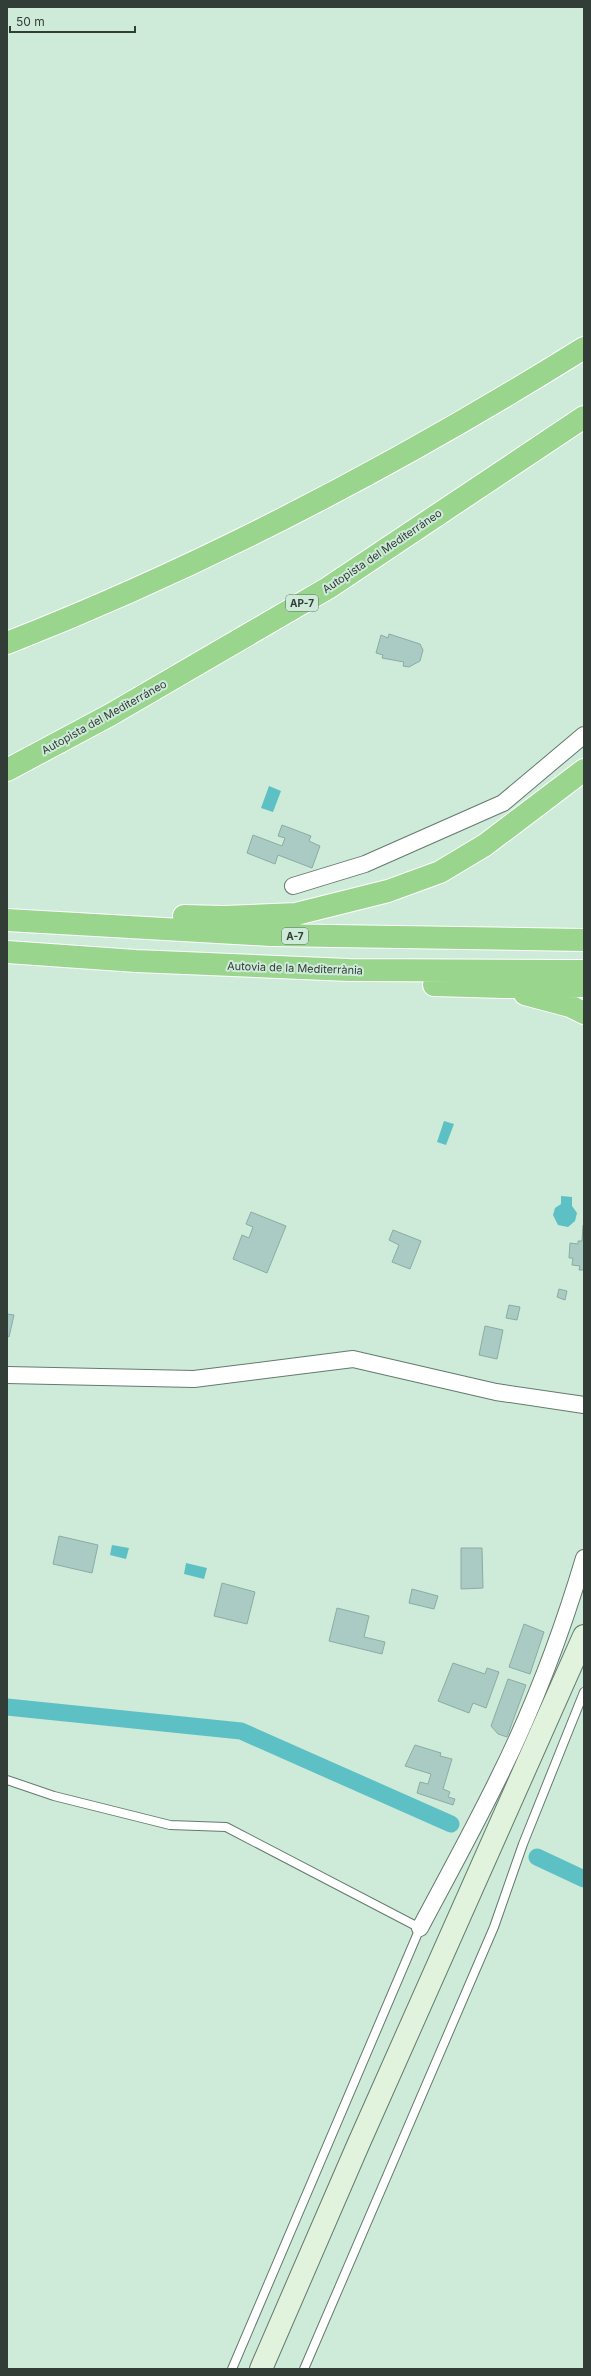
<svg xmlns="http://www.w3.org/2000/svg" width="591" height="2376" font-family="Inter,sans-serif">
<rect width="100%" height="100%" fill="#ceead9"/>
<path fill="#5dc0c4" d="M 269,786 L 281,791 L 273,812 L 261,808 Z
M 444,1121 L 454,1124 L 446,1145 L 437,1142 Z
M 561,1196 L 572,1197 L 572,1206 L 577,1213 L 575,1221 L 568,1227 L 558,1225 L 553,1215 L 555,1208 L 561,1204 Z
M 112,1545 L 129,1548 L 126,1559 L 110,1555 Z
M 186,1563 L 207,1568 L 204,1579 L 184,1574 Z"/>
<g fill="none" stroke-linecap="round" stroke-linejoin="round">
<path stroke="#5dc0c4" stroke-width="17" d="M 7,1707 L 241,1731 L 451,1824
M 537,1857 L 584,1879"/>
</g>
<path fill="#aacbc3" stroke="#8baca4" d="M 389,634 L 420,644 L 423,650 L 420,661 L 409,667 L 403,666 L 404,662 L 382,658 L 383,655 L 376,653 L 381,635 L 388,638 Z
M 282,825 L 311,836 L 309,841 L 320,846 L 312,868 L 278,855 L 275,864 L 247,853 L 253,835 L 282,846 L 285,838 L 278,836 Z
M 251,1212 L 286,1226 L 267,1273 L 233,1259 L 242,1235 L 249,1238 L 253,1227 L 246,1224 Z
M 583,1225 L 584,1225 L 584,1270 L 579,1270 L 580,1266 L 572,1265 L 573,1258 L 569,1258 L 570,1243 L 578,1244 L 578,1241 L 582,1241 Z
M 393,1230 L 421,1241 L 410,1269 L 392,1262 L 399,1245 L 389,1240 Z
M 559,1289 L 567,1291 L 565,1300 L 557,1297 Z
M 509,1305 L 520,1307 L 517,1320 L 506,1318 Z
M 7,1314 L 14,1315 L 9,1337 L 7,1336 Z
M 485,1326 L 503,1330 L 497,1359 L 479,1355 Z
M 59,1536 L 98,1545 L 92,1573 L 53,1564 Z
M 461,1548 L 482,1548 L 483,1588 L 461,1589 Z
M 222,1583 L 255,1592 L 247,1624 L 214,1616 Z
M 412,1589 L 438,1596 L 434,1609 L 409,1603 Z
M 337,1608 L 369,1616 L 364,1637 L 385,1642 L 382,1654 L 329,1641 Z
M 524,1624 L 544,1632 L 530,1674 L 509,1667 Z
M 453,1663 L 485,1674 L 487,1668 L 499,1672 L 486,1708 L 473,1703 L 469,1713 L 438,1701 Z
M 508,1679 L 526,1685 L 507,1737 L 498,1734 L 491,1726 Z
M 415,1745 L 441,1753 L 440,1756 L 452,1759 L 443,1789 L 450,1792 L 448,1797 L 455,1799 L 453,1805 L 417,1793 L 420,1782 L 428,1784 L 431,1774 L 405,1766 Z"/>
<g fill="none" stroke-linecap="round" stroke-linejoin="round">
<g stroke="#627b6d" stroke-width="10">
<path id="lane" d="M 7,1780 L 54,1796 L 170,1825 L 226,1827 L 420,1928 L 232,2369
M 304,2369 L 494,1927 L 523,1844 L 584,1692"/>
</g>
<g stroke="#627b6d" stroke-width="18">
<path id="street" d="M 293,886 L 365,864 L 503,803 L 584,735
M 7,1375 L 194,1379 L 353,1359 L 496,1392 L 584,1405
M 420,1928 C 446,1879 473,1830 497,1781 C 532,1711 562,1632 584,1558"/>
</g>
<g stroke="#627b6d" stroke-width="24">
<path id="secondary" d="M 261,2369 L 358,2145 L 584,1636"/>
</g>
<g stroke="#fff" stroke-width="24">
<path id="highway" d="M 7,643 C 206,565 403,461 584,348
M 7,770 L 110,715 L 328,588 L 584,417
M 184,916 L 224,917 L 296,914 L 388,891 L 440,872 L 485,845 L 584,770
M 7,920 L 270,935 L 584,940
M 7,952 L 136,961 L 349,970 L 584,971
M 434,985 L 503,987 L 584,986
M 525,994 L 570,1006 L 584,1013"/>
</g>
<use href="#lane" stroke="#fff" stroke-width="8"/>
<use href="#street" stroke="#fff" stroke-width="16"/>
<use href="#secondary" stroke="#e1f2dd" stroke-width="22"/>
<use href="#highway" stroke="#9ad58e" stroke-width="22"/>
</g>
<g text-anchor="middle" stroke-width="4" stroke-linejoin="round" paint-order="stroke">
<g fill="#ceead9" stroke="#617168" stroke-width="1">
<rect x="286" y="595" width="32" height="16" rx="3"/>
<rect x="282" y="928" width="26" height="16" rx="3"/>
</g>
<g font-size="10" font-weight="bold" fill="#323d37">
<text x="302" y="607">AP-7</text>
<text x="295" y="940">A-7</text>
</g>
<g font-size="11" fill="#323d37" stroke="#ceead9">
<text transform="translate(382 551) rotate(-34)" y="4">Autopista del Mediterráneo</text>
<text transform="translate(104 717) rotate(-29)" y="4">Autopista del Mediterráneo</text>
<text transform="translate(295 968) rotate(2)" y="4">Autovia de la Mediterrània</text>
</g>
</g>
<rect width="591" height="2376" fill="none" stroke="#323d37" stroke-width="16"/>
<path d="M10 26v6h125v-6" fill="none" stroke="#323d37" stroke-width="2"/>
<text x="16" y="26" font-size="12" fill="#323d37" stroke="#ceead9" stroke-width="3" paint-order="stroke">50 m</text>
</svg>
